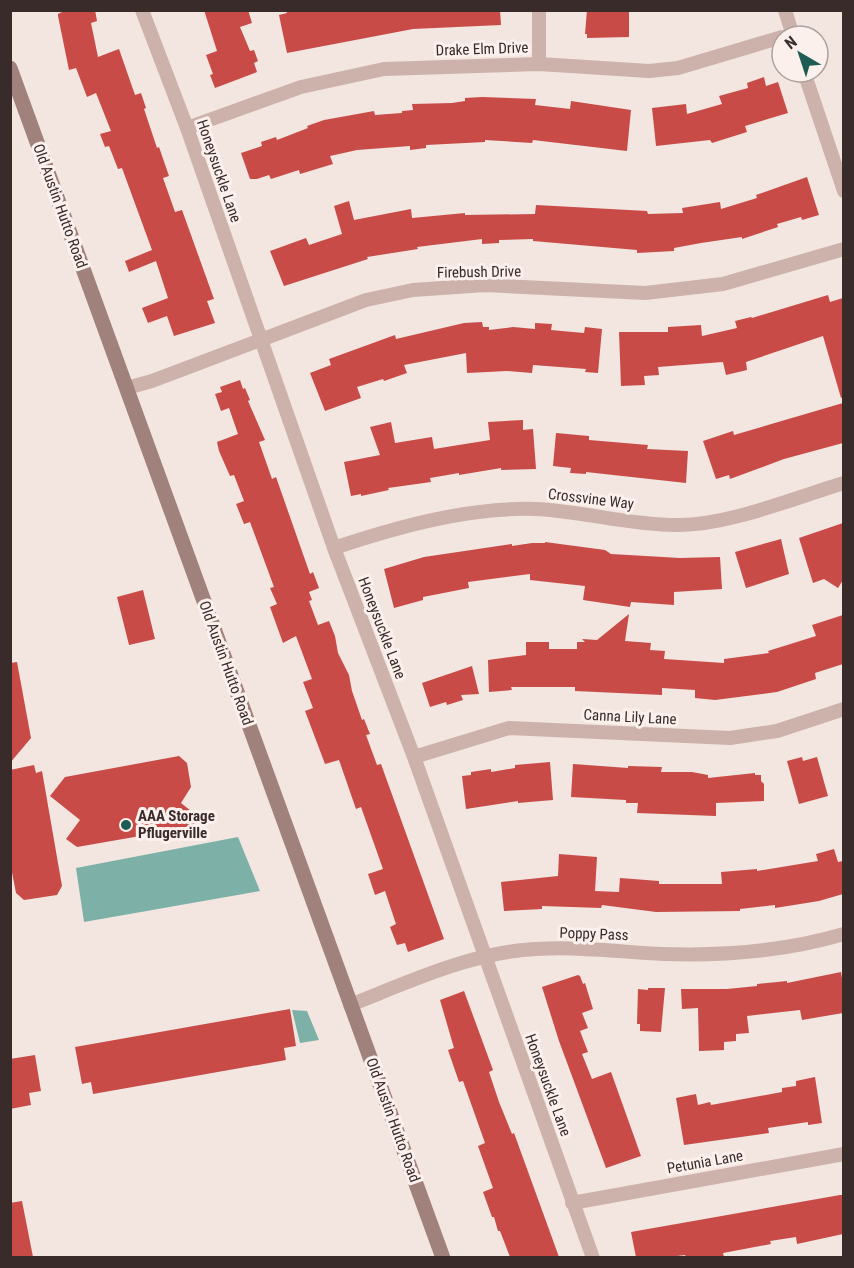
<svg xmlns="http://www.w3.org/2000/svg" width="854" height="1268" font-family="'Roboto Condensed',sans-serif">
<rect width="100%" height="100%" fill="#f3e5df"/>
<path fill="#7db1a8" d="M 238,837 L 260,891 L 84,922 L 76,868 Z
M 292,1010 L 307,1011 L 319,1040 L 300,1043 Z"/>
<path fill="#c84b48" d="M 66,10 L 95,10 L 97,21 L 91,23 L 98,57 L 119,49 L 135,95 L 141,93 L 146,108 L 144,109 L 157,148 L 159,147 L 169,176 L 163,178 L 175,212 L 182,210 L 214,299 L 207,301 L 215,323 L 174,336 L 167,316 L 148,323 L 142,308 L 168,298 L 156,261 L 129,272 L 125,261 L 152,250 L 122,168 L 118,169 L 109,146 L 105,147 L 100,134 L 111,131 L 96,93 L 87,97 L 76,68 L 69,70 L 58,16 L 58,14 Z
M 204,10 L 248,10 L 252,23 L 240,27 L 250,51 L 254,50 L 258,61 L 254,63 L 257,72 L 215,88 L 210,75 L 213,74 L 206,55 L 217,51 Z
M 286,10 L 500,10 L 501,25 L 413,29 L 287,53 L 279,15 L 287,13 Z
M 587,10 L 629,10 L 629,37 L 587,38 L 587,34 L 585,34 Z
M 764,77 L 766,86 L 778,82 L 788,113 L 745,126 L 747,132 L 712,143 L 710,140 L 656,146 L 652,108 L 686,104 L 687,114 L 722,104 L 719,96 L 748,88 L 747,83 Z
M 482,97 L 536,99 L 535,105 L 570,109 L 571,101 L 631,110 L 627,151 L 533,140 L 532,143 L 485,140 L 485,142 L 426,145 L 426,148 L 410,150 L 410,146 L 357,150 L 330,156 L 333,164 L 300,174 L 299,170 L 271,179 L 269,175 L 257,179 L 250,179 L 241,153 L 262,146 L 261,142 L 276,137 L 277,140 L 308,128 L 307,126 L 324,120 L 374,111 L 375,115 L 402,113 L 402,111 L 413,110 L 412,104 L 452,103 L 465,101 L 465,98 Z
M 807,177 L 819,215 L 802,220 L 801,217 L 777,224 L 778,227 L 742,239 L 742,237 L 701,243 L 674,248 L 674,251 L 637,253 L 637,250 L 533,241 L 533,239 L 499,240 L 499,243 L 482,244 L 482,239 L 417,247 L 418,249 L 367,257 L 368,259 L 284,286 L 270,251 L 306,238 L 309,245 L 342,234 L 334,206 L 349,201 L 354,220 L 411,209 L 412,218 L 465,213 L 465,215 L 535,214 L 536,205 L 647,211 L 648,214 L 683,213 L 682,208 L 720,202 L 721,209 L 757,198 L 756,195 Z
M 828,295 L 830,302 L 843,298 L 843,397 L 841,398 L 823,336 L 746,362 L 747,370 L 726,375 L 723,362 L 658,367 L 659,375 L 644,376 L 645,385 L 621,386 L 619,332 L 668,332 L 668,327 L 701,325 L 702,336 L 737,328 L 735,321 L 751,317 L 752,318 Z
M 482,322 L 483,327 L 489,327 L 489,330 L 513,327 L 535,329 L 535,323 L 552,324 L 551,330 L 584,333 L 585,327 L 602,329 L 598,373 L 585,372 L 586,369 L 533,365 L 532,373 L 507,371 L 467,373 L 466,353 L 404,365 L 407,373 L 384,381 L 383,379 L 357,387 L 361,398 L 325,411 L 310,373 L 331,365 L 329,359 L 395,335 L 396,339 L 464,323 Z
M 240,380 L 243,389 L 245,388 L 250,400 L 248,401 L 265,440 L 259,442 L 272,479 L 276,477 L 310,574 L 313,572 L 319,588 L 309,592 L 312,600 L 309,601 L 318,625 L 329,621 L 335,636 L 338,653 L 349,675 L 352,691 L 362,720 L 364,719 L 370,734 L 366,735 L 377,765 L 381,764 L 444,939 L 408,952 L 405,943 L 397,945 L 390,927 L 396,924 L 385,891 L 375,895 L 368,874 L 383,869 L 361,807 L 356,809 L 339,760 L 325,764 L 305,711 L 313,708 L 303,682 L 312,679 L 296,636 L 283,643 L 270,607 L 277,604 L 270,588 L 274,587 L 250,522 L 244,524 L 236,504 L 244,501 L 234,475 L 230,476 L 219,451 L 217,442 L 238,434 L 229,408 L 221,411 L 215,394 L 222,392 L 220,387 Z
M 843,403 L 843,443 L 784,459 L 730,479 L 729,475 L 716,479 L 703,441 L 733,431 L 734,435 Z
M 523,420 L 523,430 L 533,429 L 536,469 L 501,470 L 501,468 L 459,475 L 459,473 L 430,478 L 431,482 L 388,488 L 389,490 L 361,496 L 361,494 L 351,496 L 344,462 L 380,455 L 370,427 L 391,422 L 395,443 L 432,437 L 434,449 L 490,440 L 488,422 Z
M 556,433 L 589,436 L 589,440 L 648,445 L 647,449 L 688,451 L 686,483 L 586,472 L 586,474 L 570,473 L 571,468 L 553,466 Z
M 843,523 L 843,580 L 838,588 L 824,579 L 813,583 L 799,538 Z
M 781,539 L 789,574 L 746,588 L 735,552 Z
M 545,542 L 605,550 L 611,554 L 680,558 L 720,557 L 722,589 L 674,592 L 674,605 L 631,602 L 630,607 L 583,600 L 585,586 L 530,580 L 530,574 L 468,582 L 469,588 L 423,597 L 423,600 L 394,608 L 384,569 L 424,557 L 512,544 L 512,546 L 532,543 L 545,543 Z
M 143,590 L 155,639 L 129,645 L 117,597 Z
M 629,614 L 625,641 L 651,643 L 650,650 L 665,651 L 664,659 L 724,663 L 724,659 L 769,653 L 768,651 L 816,636 L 812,625 L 843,615 L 843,664 L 815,673 L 816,679 L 777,692 L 715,700 L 695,698 L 695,690 L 662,688 L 662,695 L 575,691 L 575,687 L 511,687 L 512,690 L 489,692 L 488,660 L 526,655 L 526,642 L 549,642 L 549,649 L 577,649 L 577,642 L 585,642 L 582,639 L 597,640 Z
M 17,662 L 31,738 L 10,763 L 10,663 Z
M 472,666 L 479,694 L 461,695 L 463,700 L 447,705 L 446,702 L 430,707 L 422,683 Z
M 179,756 L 187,763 L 191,787 L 181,803 L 196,815 L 197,820 L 192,827 L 77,847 L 66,839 L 80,820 L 50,796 L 65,777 Z
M 802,757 L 803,761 L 817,757 L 828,796 L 799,804 L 787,761 Z
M 550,762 L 553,800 L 518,803 L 518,801 L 466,809 L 462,776 L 471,775 L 471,772 L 491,769 L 491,772 L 515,768 L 515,765 Z
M 573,764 L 628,768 L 628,766 L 662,767 L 661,772 L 692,772 L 708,775 L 708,778 L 755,773 L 755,775 L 761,775 L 761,781 L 764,784 L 764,801 L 716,803 L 716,816 L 637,813 L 638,803 L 626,803 L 626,800 L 571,797 Z
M 34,765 L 36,773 L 42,771 L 62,886 L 57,895 L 24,900 L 16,893 L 10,862 L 10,770 Z
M 834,849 L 838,862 L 843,861 L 843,894 L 819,901 L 775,908 L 775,905 L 740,909 L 740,911 L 656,912 L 602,905 L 601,908 L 542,906 L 542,909 L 504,911 L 501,882 L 558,876 L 559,854 L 597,857 L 595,891 L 619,892 L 620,878 L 659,881 L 659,884 L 722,884 L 721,872 L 757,869 L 757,871 L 818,861 L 816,854 Z
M 841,972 L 843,985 L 843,1013 L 802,1020 L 800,1010 L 747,1016 L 749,1033 L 736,1034 L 736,1041 L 724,1042 L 724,1050 L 699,1051 L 698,1008 L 682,1009 L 681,989 L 727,989 L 757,986 L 757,984 L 787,981 L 787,983 Z
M 578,975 L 580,976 L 583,984 L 585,983 L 593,1009 L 582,1013 L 588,1028 L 580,1031 L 588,1052 L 582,1054 L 592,1079 L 611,1072 L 641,1156 L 606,1168 L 559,1041 L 542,987 Z
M 648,988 L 665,988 L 661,1032 L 640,1031 L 640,1024 L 637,1024 L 638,989 L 648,990 Z
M 464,991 L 493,1070 L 489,1072 L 499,1102 L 512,1134 L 514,1133 L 559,1257 L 510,1257 L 500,1231 L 498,1231 L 494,1217 L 492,1217 L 483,1192 L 493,1188 L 478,1146 L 485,1143 L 463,1081 L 459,1082 L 448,1050 L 454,1048 L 440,1000 Z
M 290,1009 L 296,1046 L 284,1048 L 286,1060 L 93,1094 L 91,1082 L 82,1084 L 75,1047 Z
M 35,1055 L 41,1091 L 29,1093 L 31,1105 L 10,1109 L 10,1059 Z
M 815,1077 L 822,1123 L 808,1125 L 808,1122 L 768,1128 L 769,1133 L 684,1145 L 676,1098 L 696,1094 L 698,1105 L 710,1102 L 711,1105 L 782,1092 L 782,1088 L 796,1086 L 796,1081 Z
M 840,1195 L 843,1195 L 843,1234 L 797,1244 L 796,1237 L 770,1241 L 771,1244 L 723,1253 L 724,1257 L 686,1257 L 685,1255 L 669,1257 L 636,1257 L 631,1232 Z
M 22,1201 L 33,1257 L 10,1257 L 10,1203 Z"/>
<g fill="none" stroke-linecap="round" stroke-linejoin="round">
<path stroke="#ccb2aa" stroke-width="14" d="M 142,10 L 187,128 L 334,548 L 414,757 L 593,1258
M 785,10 L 793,36
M 539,64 L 539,10
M 804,72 L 844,191
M 187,128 L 301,87 L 384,69 L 539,64 L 649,71 L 678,68 L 782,37
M 127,388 L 152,381 L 366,300 L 413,290 L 485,285 L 645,293 L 723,284 L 844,249
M 334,548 C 397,527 468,507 535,509 C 582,511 629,525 676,525 C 727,526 794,498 844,483
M 414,757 L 509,728 L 730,738 L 777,731 L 844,709
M 350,1005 C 406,983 464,956 523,950 C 570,945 617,952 664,954 C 724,956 786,951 844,934
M 572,1203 L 844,1154"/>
<path stroke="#a0817b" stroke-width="15" d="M 10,68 L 443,1258"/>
</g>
<circle fill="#1e5c53" stroke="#fbf0ec" stroke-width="2" cx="126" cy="825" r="6"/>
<g text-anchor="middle" stroke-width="6" stroke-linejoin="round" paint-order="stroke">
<g font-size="15" fill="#392b2a" stroke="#fbf0ec">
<text transform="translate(482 49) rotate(-2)" y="5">Drake Elm Drive</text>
<text transform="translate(219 171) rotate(71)" y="5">Honeysuckle Lane</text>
<text transform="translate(60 206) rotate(70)" y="5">Old Austin Hutto Road</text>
<text transform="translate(479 272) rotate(-1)" y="5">Firebush Drive</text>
<text transform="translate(591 499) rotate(7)" y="5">Crossvine Way</text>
<text transform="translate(382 628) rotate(69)" y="5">Honeysuckle Lane</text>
<text transform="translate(226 663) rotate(70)" y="5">Old Austin Hutto Road</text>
<text transform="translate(630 717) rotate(3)" y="5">Canna Lily Lane</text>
<text transform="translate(594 934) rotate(2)" y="5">Poppy Pass</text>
<text transform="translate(548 1085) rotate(70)" y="5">Honeysuckle Lane</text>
<text transform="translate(393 1120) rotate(70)" y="5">Old Austin Hutto Road</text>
<text transform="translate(705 1162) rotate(-10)" y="5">Petunia Lane</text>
</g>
<g font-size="15" font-weight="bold" fill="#392b2a" stroke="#fbf0ec" text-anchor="start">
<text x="138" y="821">AAA Storage<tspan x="138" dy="17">Pflugerville</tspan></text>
</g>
</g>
<rect width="854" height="1268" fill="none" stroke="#392b2a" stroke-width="24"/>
<g transform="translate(800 54) rotate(321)"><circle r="28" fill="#fbf0ec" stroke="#ada19e" stroke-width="1.5"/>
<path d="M0-4.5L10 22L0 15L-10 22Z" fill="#1e5c53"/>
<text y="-9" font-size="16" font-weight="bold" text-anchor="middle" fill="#392b2a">N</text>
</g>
</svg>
